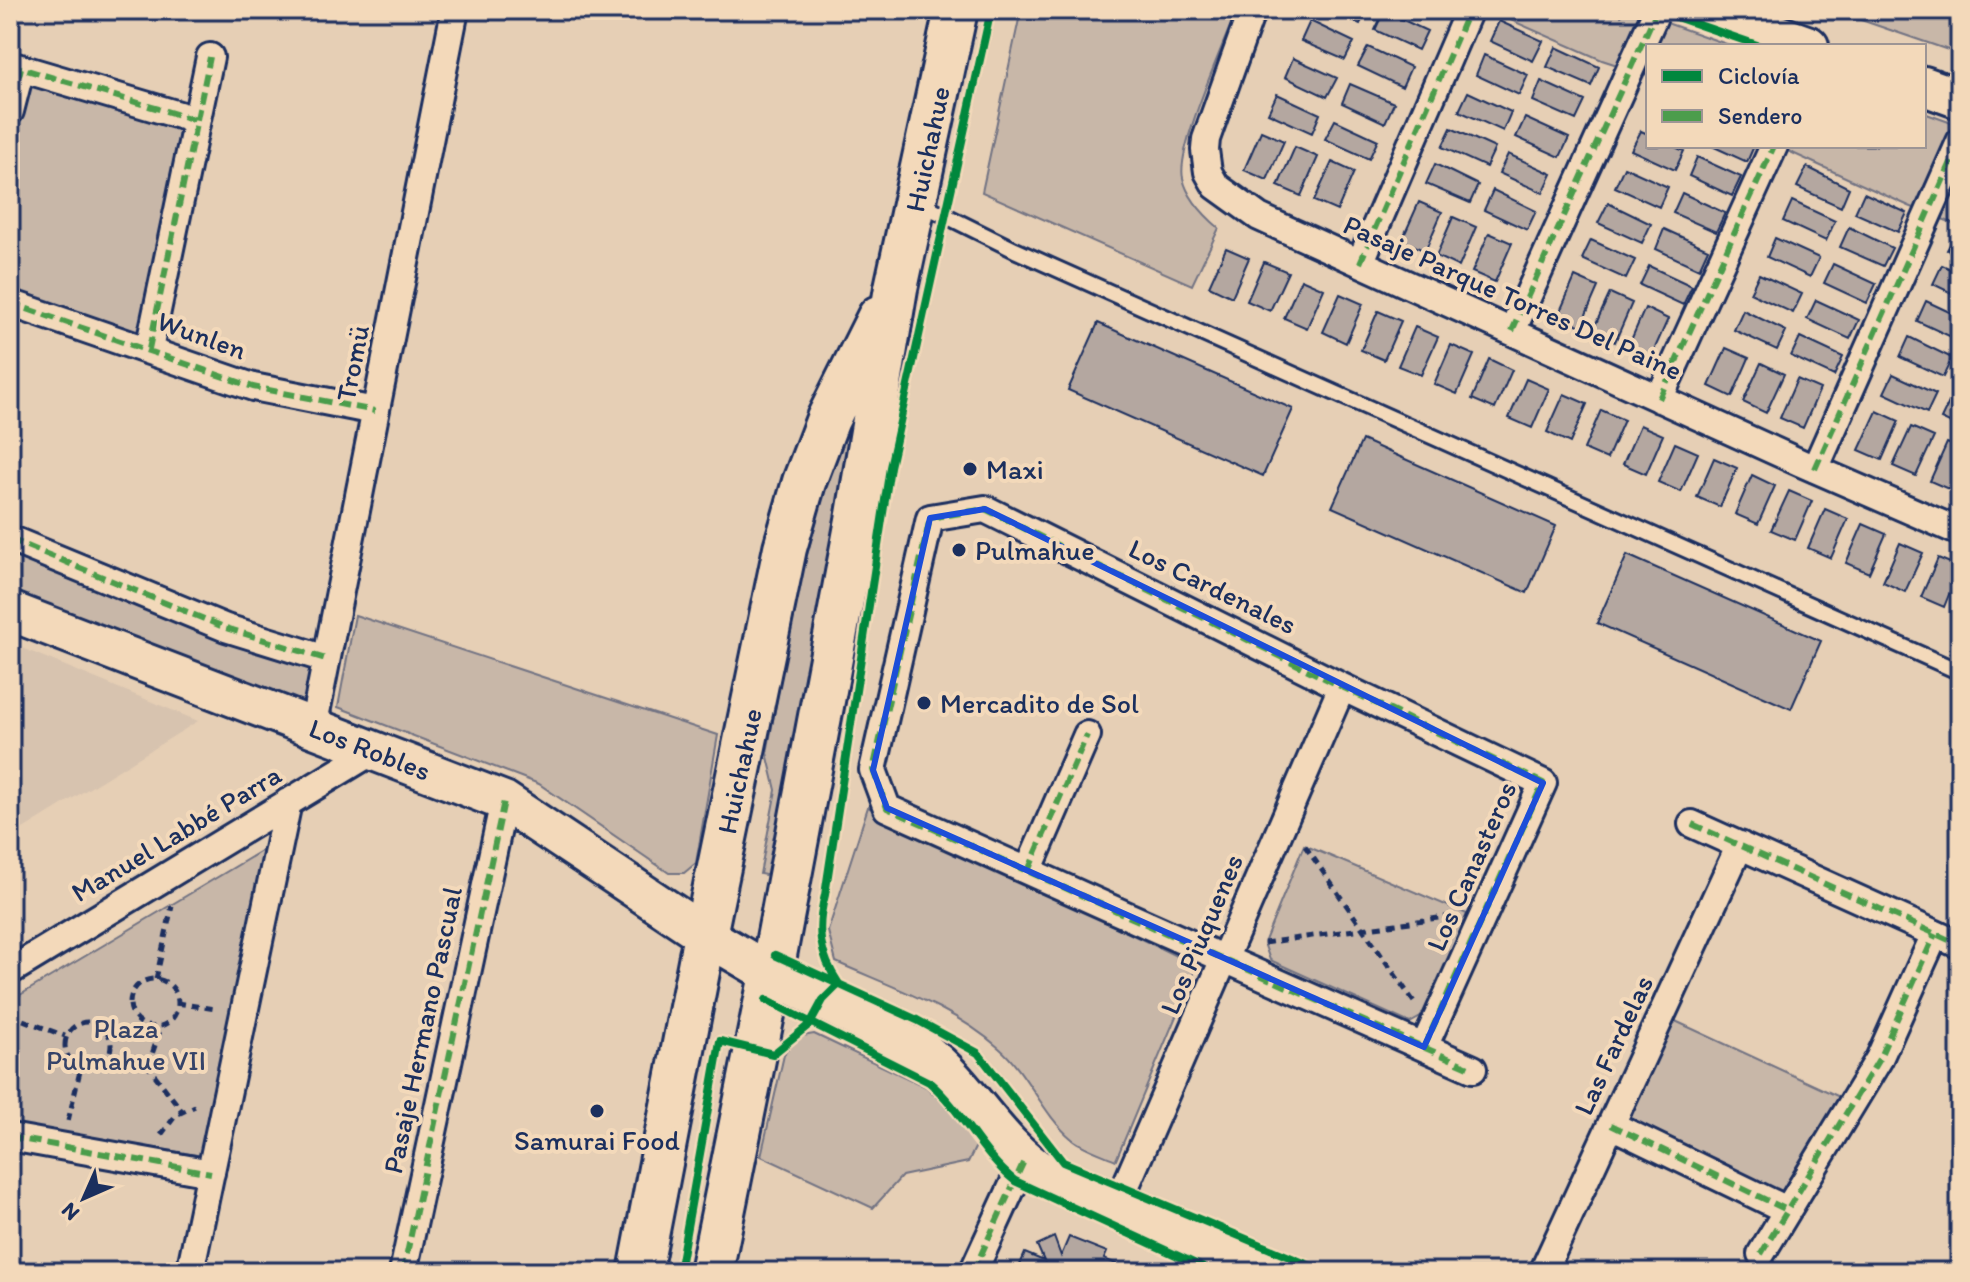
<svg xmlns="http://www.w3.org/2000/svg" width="1970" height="1282" font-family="Itim,sans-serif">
<rect width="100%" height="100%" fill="#e6cfb5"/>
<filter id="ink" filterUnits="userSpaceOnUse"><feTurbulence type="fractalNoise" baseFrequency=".0125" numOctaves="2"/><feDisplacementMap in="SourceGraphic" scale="16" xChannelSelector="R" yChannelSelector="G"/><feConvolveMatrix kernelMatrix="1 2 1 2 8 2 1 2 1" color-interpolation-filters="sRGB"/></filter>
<g filter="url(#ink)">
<path fill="#d7c3af" d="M 10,643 L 198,721 L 10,837 Z"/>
<path fill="#c8b7a8" stroke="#727383" stroke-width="2" d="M 1021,10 L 1236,11 C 1224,44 1176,149 1183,178 C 1187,197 1205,216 1219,228 L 1192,285 L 982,192 Z
M 1499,10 L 1630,10 L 1732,46 L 1648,46 L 1648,75 L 1602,60 L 1497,14 Z
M 1832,10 L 1960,10 L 1960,54 Z
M 30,83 L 180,128 L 140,333 L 10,290 L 10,159 Z
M 1924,113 L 1960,126 L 1960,226 L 1909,206 L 1777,146 L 1924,146 Z
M 856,411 L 775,877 L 760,874 L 776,790 L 767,753 L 796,596 L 845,413 Z
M 10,551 L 315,666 L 306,714 L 10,600 Z
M 355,615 L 718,735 L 696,863 L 684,873 L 669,873 L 539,784 L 338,707 Z
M 868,807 L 1197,966 L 1116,1160 C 1102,1154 1083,1148 1072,1139 C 1042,1114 1028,1073 999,1048 C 953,1007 892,987 836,962 L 828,931 Z
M 1304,845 L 1467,914 L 1424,1015 L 1410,1023 L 1270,960 L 1264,943 Z
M 263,850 L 203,1156 L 10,1124 L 10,1001 Z
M 1671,1019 L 1844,1099 L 1783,1197 L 1624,1120 Z
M 814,1034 L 926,1087 L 944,1104 L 976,1146 L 968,1162 L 902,1176 L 873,1208 L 761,1156 L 784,1055 L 797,1037 Z"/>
<path fill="#b4a7a0" stroke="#1b2f5e" stroke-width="2" d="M 1330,10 L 1367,10 L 1360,24 Z
M 1384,11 L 1427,31 L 1418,50 L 1375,30 Z
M 1310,21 L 1354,42 L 1345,60 L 1301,41 Z
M 1499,21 L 1543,41 L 1533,61 L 1490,41 Z
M 1368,47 L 1411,67 L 1402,87 L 1358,66 Z
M 1556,47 L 1599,67 L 1591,86 L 1547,67 Z
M 1484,55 L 1528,75 L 1519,95 L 1476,75 Z
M 1293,58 L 1337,78 L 1327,97 L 1285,77 Z
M 1541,81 L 1585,101 L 1576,120 L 1533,101 Z
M 1350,84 L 1394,103 L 1385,123 L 1342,103 Z
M 1468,92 L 1511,112 L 1503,131 L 1459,111 Z
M 1277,94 L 1320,114 L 1312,133 L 1268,113 Z
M 1525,118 L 1569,138 L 1560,157 L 1516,137 Z
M 1335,120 L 1378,140 L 1369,159 L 1325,139 Z
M 1451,128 L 1495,148 L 1486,167 L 1442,147 Z
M 1261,131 L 1284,141 L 1267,180 L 1244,170 Z
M 1641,131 L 1648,134 L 1648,146 L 1673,146 L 1684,151 L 1675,170 L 1631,150 Z
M 1712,146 L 1754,146 L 1747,162 Z
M 1295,147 L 1318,157 L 1301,196 L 1278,186 Z
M 1508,154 L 1552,174 L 1543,193 L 1499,173 Z
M 1697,157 L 1741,177 L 1732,196 L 1689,176 Z
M 1332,162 L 1354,172 L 1337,211 L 1314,201 Z
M 1435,164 L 1478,185 L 1470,203 L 1426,184 Z
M 1624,167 L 1668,187 L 1659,207 L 1615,187 Z
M 1807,167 L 1849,188 L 1841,207 L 1797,187 Z
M 1493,190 L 1536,211 L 1527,230 L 1484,210 Z
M 1682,193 L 1725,213 L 1716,232 L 1673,213 Z
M 1864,193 L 1907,213 L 1898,232 L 1855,213 Z
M 1792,201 L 1835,221 L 1826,241 L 1783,221 Z
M 1419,202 L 1442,212 L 1425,251 L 1402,240 Z
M 1608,203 L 1651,224 L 1642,243 L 1598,223 Z
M 1453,217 L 1476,227 L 1459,267 L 1436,256 Z
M 1849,227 L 1892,248 L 1883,266 L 1840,247 Z
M 1664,229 L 1708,249 L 1699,269 L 1656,249 Z
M 1957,231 L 1960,232 L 1960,256 L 1947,250 Z
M 1489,233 L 1512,243 L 1495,282 L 1472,272 Z
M 1775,238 L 1819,258 L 1810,277 L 1767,257 Z
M 1591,240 L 1635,260 L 1626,279 L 1582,259 Z
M 1226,248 L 1249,258 L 1232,297 L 1209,286 Z
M 1264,262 L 1288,272 L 1270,311 L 1247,301 Z
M 1833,264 L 1876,284 L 1867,303 L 1824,283 Z
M 1942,265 L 1960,273 L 1960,297 L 1933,284 Z
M 1649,266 L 1692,286 L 1683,305 L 1640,285 Z
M 1759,274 L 1802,294 L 1793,313 L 1750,293 Z
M 1575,277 L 1598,287 L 1581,326 L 1558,316 Z
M 1301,279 L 1324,289 L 1307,328 L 1284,318 Z
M 1610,293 L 1632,303 L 1615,342 L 1592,332 Z
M 1340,294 L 1363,304 L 1346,343 L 1323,332 Z
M 1816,300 L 1859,320 L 1850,339 L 1807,319 Z
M 1926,301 L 1960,317 L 1960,341 L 1917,321 Z
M 1645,308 L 1668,319 L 1651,357 L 1628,347 Z
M 1743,310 L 1786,331 L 1777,350 L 1734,330 Z
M 1378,311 L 1401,321 L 1384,360 L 1361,350 Z
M 1098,323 L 1293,409 L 1263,476 L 1068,390 Z
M 1415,327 L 1438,337 L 1421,375 L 1398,366 Z
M 1800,337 L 1843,357 L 1834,376 L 1791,356 Z
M 1909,337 L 1952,358 L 1943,377 L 1900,357 Z
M 1451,345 L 1474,355 L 1457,394 L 1434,384 Z
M 1726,348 L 1749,358 L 1732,397 L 1709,386 Z
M 1489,359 L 1512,370 L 1495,409 L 1472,399 Z
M 1761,363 L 1784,374 L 1766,413 L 1743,402 Z
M 1893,374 L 1936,394 L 1927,413 L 1884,393 Z
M 1526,379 L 1549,389 L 1532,428 L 1509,418 Z
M 1797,379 L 1820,389 L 1803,428 L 1780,418 Z
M 1564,394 L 1587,404 L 1570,443 L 1547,432 Z
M 1950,400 L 1960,405 L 1960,428 L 1941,419 Z
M 1601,410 L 1624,420 L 1607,459 L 1584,449 Z
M 1877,411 L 1899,421 L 1882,460 L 1859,450 Z
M 1640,425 L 1663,435 L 1646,474 L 1623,464 Z
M 1911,427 L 1934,437 L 1916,476 L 1893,466 Z
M 1362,440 L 1556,526 L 1527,593 L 1332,507 Z
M 1675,443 L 1698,453 L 1681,492 L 1658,482 Z
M 1947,443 L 1960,448 L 1960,475 L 1953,491 L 1930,481 Z
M 1714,458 L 1737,468 L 1720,507 L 1697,497 Z
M 1752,475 L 1775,486 L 1758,524 L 1735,514 Z
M 1789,491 L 1812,501 L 1795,540 L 1771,530 Z
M 1825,509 L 1848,519 L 1831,558 L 1808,548 Z
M 1863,524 L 1886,534 L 1869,573 L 1846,563 Z
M 1900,543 L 1923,553 L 1905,592 L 1883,582 Z
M 1627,555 L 1821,641 L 1791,709 L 1597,623 Z
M 1938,558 L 1960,567 L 1944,607 L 1921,597 Z
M 1054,1237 L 1061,1256 L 1069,1237 L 1107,1252 L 1104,1259 L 1136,1272 L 1017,1272 L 1025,1253 L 1044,1261 L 1037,1245 Z"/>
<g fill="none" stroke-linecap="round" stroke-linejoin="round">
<g stroke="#1b2f5e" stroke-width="20">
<path id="lane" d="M 920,203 L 1015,250 L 1960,672"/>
</g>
<g stroke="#1b2f5e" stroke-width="32">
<path id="street" d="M 1252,10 L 1206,139 L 1205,150 L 1208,172 L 1216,186 L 1259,217 L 1801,463 L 1960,532
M 10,65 L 196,120
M 10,111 L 21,68
M 1360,263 L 1469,10
M 10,303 L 253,387 L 375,411
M 1512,331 L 1657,10
M 149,349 L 210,57
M 1659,399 L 1774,146
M 1815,469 L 1960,142
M 10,539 L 226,628 L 326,659
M 313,728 L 455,10
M 1692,824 L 1960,945
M 1028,871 L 1087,735
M 10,971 L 375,750
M 1424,1047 L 1543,783 L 1342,687 L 985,509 L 930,518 L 873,770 L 887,808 C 1082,896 1277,983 1473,1069
M 1611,1125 L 1787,1210
M 10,1137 L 211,1173
M 1117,1206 L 1342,687
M 1761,1254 L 1879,1059 L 1935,934
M 190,1272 L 288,802
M 403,1272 L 504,801
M 973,1272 L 1024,1161
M 1543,1272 L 1740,845"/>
</g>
<g stroke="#1b2f5e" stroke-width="44">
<path id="secondary" d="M 1708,10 L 1809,46
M 1924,86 L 1960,99
M 10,611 L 504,801 L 705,935 L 771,974 L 926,1053 C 972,1090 996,1144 1046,1175 L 1272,1272"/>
</g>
<g stroke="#1b2f5e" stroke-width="48">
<path id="primary" d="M 640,1272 L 705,935 L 785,548 L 804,482 L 828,419 L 879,317
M 711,1272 L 775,955 L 858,515 L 896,288 L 956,10"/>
</g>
<path stroke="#1b2f5e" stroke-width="5" stroke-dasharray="8 6" stroke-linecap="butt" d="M 1608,10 L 1622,15
M 1305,846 L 1414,1002
M 1264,943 L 1452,916
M 156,979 L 172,906
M130 1003a24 24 0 1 1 48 0a24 24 0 1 1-48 0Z
M 177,1003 L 215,1009
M 10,1015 L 65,1036
M65 1045a23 23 0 1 1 46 0a23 23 0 1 1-46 0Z
M 103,1062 L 148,1066 L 182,1111
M 148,1066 L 162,1025
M 68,1121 L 81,1067
M 161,1135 L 176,1115 L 195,1106"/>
<use href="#lane" stroke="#f3d9ba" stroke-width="14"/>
<use href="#street" stroke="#f3d9ba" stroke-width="26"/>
<use href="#secondary" stroke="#f3d9ba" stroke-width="38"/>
<use href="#primary" stroke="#f3d9ba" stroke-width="42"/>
<path stroke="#4c9d4c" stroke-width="6" stroke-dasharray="12 6" stroke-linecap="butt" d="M 10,65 L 196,120
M 10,111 L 21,68
M 1360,263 L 1469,10
M 10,303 L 253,387 L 375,411
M 1512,331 L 1657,10
M 149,349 L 210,57
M 1659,399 L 1774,146
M 1815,469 L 1960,142
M 10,539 L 226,628 L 326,659
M 1692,824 L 1960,945
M 1028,871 L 1087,735
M 1424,1047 L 1543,783 L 1342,687 L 985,509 L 930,518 L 873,770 L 887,808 C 1082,896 1277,983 1473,1069
M 1611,1125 L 1787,1210
M 10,1137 L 211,1173
M 1761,1254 L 1879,1059 L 1935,934
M 403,1272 L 504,801
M 973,1272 L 1024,1161"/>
<g stroke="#f3d9ba" stroke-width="13">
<path id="cycleway" d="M 1656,10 L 1760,46
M 775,955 L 917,1020 L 978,1053 L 1063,1162 L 1325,1272
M 766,1000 L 929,1082 C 963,1111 980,1153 1015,1181 L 1213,1272
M 679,1272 L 720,1041 L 773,1054 L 810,1024 L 823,1000 L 839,984 C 819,954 816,929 825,895 L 890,467 L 991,10"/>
</g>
<use href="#cycleway" stroke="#00873e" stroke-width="8"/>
</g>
</g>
<path fill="none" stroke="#1d4ed8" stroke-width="6" stroke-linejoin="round" d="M 985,509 L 1543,783 L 1424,1047 L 887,808 L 873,770 L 930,518 Z"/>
<g fill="#1b2f5e" stroke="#f3d9ba" stroke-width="3">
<circle cx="970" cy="469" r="8"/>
<circle cx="959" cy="550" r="8"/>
<circle cx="924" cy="703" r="8"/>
<circle cx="597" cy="1111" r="8"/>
</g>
<g text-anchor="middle" stroke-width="8" stroke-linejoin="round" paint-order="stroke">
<g font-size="28" fill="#1b2f5e" stroke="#f3d9ba">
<text transform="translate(927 149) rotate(-78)" y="10">Huichahue</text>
<text transform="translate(1513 297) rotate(24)" y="10">Pasaje Parque Torres Del Paine</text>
<text transform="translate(202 335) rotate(20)" y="10">Wunlen</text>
<text transform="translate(352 363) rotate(-79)" y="10">Tromü</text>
<text transform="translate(1213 586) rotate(26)" y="10">Los Cardenales</text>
<text transform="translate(370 749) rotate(21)" y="10">Los Robles</text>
<text transform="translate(739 771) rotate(-78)" y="10">Huichahue</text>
<text transform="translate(176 833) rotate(-31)" y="10">Manuel Labbé Parra</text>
<text transform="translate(1471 866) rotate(-66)" y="10">Los Canasteros</text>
<text transform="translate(1201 934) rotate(-67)" y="10">Los Piuquenes</text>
<text transform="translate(422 1030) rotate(-78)" y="10">Pasaje Hermano Pascual</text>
<text transform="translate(1613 1045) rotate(-65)" y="10">Las Fardelas</text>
</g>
<g font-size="28" fill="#1b2f5e" stroke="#f3d9ba" text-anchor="start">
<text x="986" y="479">Maxi</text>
<text x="975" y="560">Pulmahue</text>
<text x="940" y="713">Mercadito de Sol</text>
<text x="597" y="1150" text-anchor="middle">Samurai Food</text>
</g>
<g font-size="28" fill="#354369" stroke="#f3d9ba">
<text x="126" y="1038">Plaza<tspan x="126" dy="32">Pulmahue VII</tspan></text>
</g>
</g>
<rect width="1970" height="1282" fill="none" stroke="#f3d9ba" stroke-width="40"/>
<rect x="20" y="20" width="1930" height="1242" fill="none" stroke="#1b2f5e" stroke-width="3" filter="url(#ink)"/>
<rect x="1646" y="44" width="280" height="104" fill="#f3d9ba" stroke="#9d9595" stroke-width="2"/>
<rect x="1662" y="70" width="40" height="12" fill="#00873e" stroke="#9d9595" stroke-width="2"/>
<text x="1718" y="84" font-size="24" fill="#1b2f5e">Ciclovía</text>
<rect x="1662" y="110" width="40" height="12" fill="#4c9d4c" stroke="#9d9595" stroke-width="2"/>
<text x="1718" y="124" font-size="24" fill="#1b2f5e">Sendero</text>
<g transform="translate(84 1198) rotate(225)" stroke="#f3d9ba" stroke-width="6" paint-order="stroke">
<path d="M0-6L14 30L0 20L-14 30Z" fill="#1b2f5e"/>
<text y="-12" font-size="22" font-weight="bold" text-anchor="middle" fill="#1b2f5e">N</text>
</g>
</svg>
